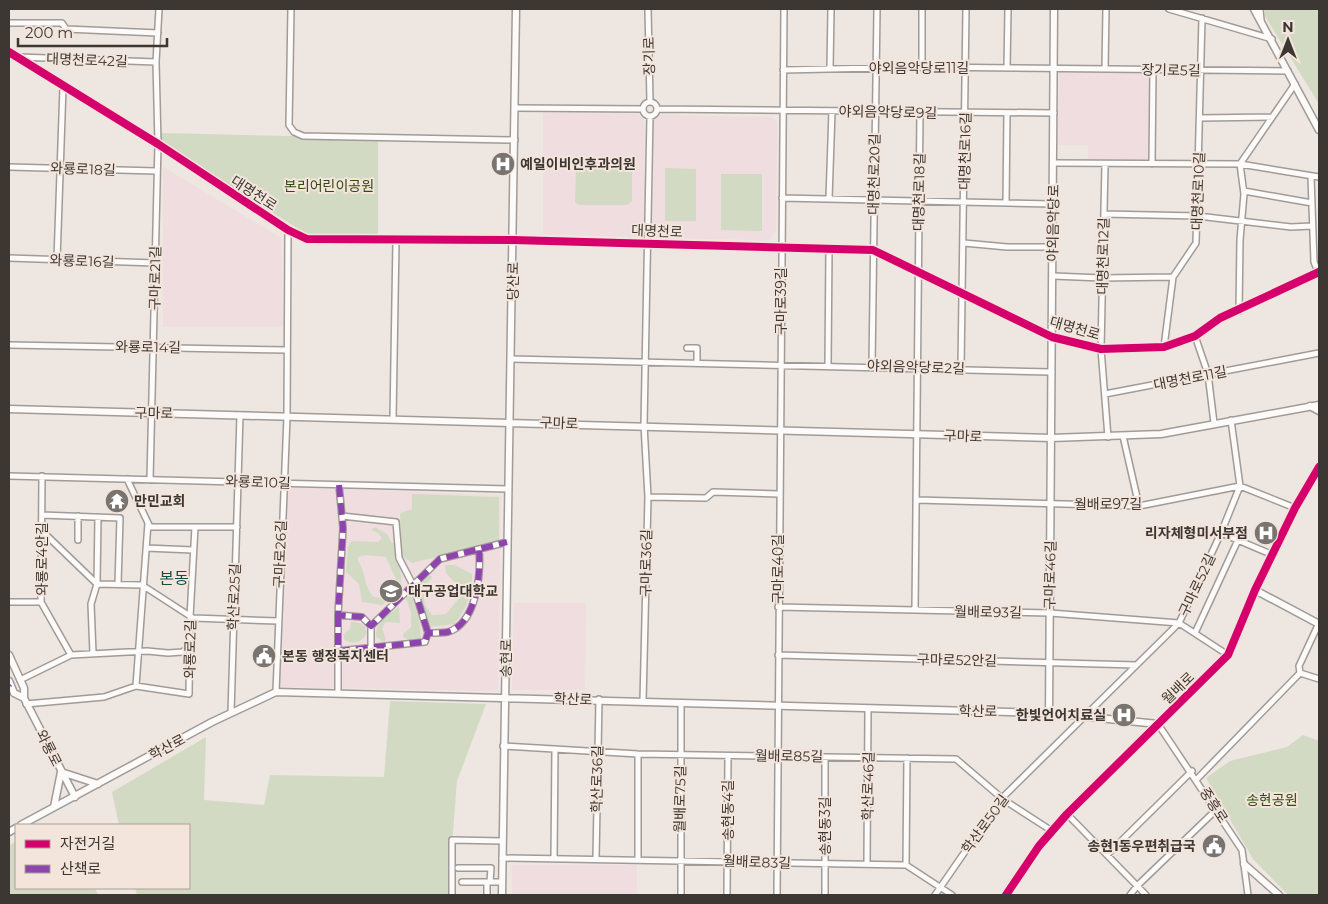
<svg xmlns="http://www.w3.org/2000/svg" width="1328" height="904" font-family="Montserrat,'Noto Sans KR',sans-serif">
<rect width="100%" height="100%" fill="#ede6e1"/>
<path fill="#efdddf" d="M 1059,72 L 1149,73 L 1148,160 L 1088,160 L 1088,145 L 1058,145 Z
M 543,113 L 638,114 L 644,120 L 645,232 L 636,237 L 543,234 Z
M 657,115 L 771,117 L 777,122 L 776,230 L 769,240 L 657,238 L 652,231 L 654,121 Z
M 163,167 L 281,238 L 283,327 L 163,327 Z
M 285,487 L 501,495 L 498,691 L 280,687 Z
M 514,603 L 586,603 L 585,690 L 512,690 Z
M 512,865 L 637,865 L 637,895 L 512,895 Z"/>
<path fill="#d3dac4" fill-rule="evenodd" d="M 1265,9 L 1319,9 L 1319,104 L 1265,16 Z
M 161,133 L 378,138 L 378,235 L 307,234 L 161,144 Z
M 581,165 L 627,166 L 632,171 L 632,201 L 627,205 L 579,205 L 575,202 L 576,169 Z
M 665,168 L 696,169 L 696,221 L 665,221 Z
M 721,174 L 762,174 L 762,231 L 721,230 Z
M 412,494 L 499,497 L 499,540 L 494,543 L 412,563 L 402,556 L 400,513 L 412,509 Z
M 375,527 L 387,534 L 392,543 L 395,543 C 399,575 412,583 382,605 L 362,602 L 359,584 L 346,572 L 348,546 L 352,541 L 378,542 L 382,538 L 378,533 L 371,530 ZM 366,555 L 386,557 L 396,579 L 394,586 L 383,598 L 374,597 C 364,588 366,572 358,561 L 358,557 Z
M 447,565 L 455,565 L 472,574 C 473,593 466,610 454,624 L 430,627 L 424,616 L 416,586 L 422,578 L 431,575 L 432,578 L 423,588 L 425,605 L 432,615 L 446,614 L 460,597 L 461,589 L 446,573 L 445,566 Z
M 411,595 L 419,619 L 421,639 L 409,640 L 403,637 L 403,634 L 411,627 L 411,612 L 406,598 Z
M 399,607 L 400,623 L 386,622 L 382,628 L 386,640 L 384,642 L 376,637 C 374,625 389,613 399,607 Z
M 351,622 C 360,622 364,624 367,632 C 363,642 354,645 345,640 L 343,635 L 350,629 Z
M 390,701 L 486,704 L 457,781 L 448,895 L 137,895 L 135,888 L 189,888 L 189,825 L 119,825 L 112,792 L 206,737 L 204,800 L 264,805 L 270,775 L 384,777 Z
M 1303,735 L 1319,741 L 1319,895 L 1288,895 L 1253,859 L 1206,778 L 1230,761 L 1287,747 Z
M 16,841 L 16,888 L 95,888 L 98,895 L 9,895 L 9,846 Z"/>
<g fill="none" stroke-linecap="round" stroke-linejoin="round">
<g stroke="#a19b97" stroke-width="8">
<path id="minor" d="M 291,9 L 289,125 L 294,132 L 303,136 L 515,140
M 648,9 L 650,102
M 1169,9 L 1272,39
M 1260,9 L 1261,20
M 9,23 L 62,23 L 66,29 L 158,33
M 9,52 L 158,144 L 288,230 L 307,239 L 513,240 L 873,250 L 1052,337 L 1101,349 L 1164,347 L 1195,336 L 1220,318 L 1319,272
M 19,57 L 156,62
M 922,67 L 922,9
M 830,68 L 831,9
M 1007,68 L 1008,9
M 1105,69 L 1106,9
M 783,70 L 922,67 L 1288,71
M643 109a7 7 0 1 1 14 0a7 7 0 1 1-14 0Z
M 515,108 L 643,109
M 657,109 L 1054,113
M 1200,118 L 1272,117
M 1054,163 L 1240,164 L 1319,177
M 1105,164 L 1101,349 L 1108,437
M 1152,164 L 1153,69
M 9,167 L 156,171
M 1311,177 L 1314,262 L 1319,274
M 1244,191 L 1312,203
M 782,198 L 1053,204
M 829,199 L 832,111
M 1006,203 L 1007,113
M 1104,214 L 1198,216 L 1291,227 L 1312,226
M 964,243 L 1007,247 L 1053,247
M 9,258 L 155,263
M 57,260 L 63,87
M 1053,276 L 1102,278 L 1173,277
M 1239,311 L 1240,240 L 1244,194 L 1240,164 L 1295,84
M 1195,336 L 1208,374 L 1214,423
M 9,345 L 287,350
M 1164,347 L 1173,277 L 1196,243 L 1202,18
M 687,348 L 697,348 L 697,363
M 511,359 L 1052,372
M 828,365 L 829,249
M 872,366 L 877,9
M 961,368 L 966,9
M 1105,394 L 1319,353
M 393,419 L 396,241
M 1123,436 L 1139,506
M 9,476 L 508,489
M 42,476 L 41,602 L 71,655
M 127,479 L 150,527 L 237,527
M 150,480 L 158,144 L 156,62 L 159,9
M 339,485 L 343,528 L 338,615 L 362,617 L 371,626 L 440,559 L 507,542
M 648,497 L 706,498 L 713,492 L 778,494
M 916,500 L 1139,506 L 1240,486 L 1295,508
M 42,515 L 120,518 L 118,584
M 78,516 L 78,540
M 342,516 L 396,522 L 399,558 L 413,585 L 428,633
M 41,530 L 97,584 L 142,585 L 193,618 L 278,621
M 1221,533 L 1273,555
M 146,548 L 193,550
M 9,602 L 41,602
M 778,607 L 1050,613 L 1179,623 L 1228,655
M 915,610 L 920,112
M 338,615 L 338,651 L 425,642 L 428,633 C 434,633 442,633 448,632 C 477,623 481,574 479,549
M 1195,633 L 1238,540
M 371,646 L 371,626
M 93,653 L 91,604 L 97,584 L 98,517
M 778,655 L 1136,665
M 1300,673 L 1299,666 L 1319,623
M 1300,673 L 1319,679
M 20,680 L 71,655 L 147,651 L 168,653 L 182,652 L 190,647
M 136,686 L 148,523
M 276,692 L 287,417 L 288,230
M 338,693 L 338,651
M 643,701 L 648,497 L 644,425 L 650,116
M 26,704 L 104,697 L 136,686 L 189,694 L 190,617 L 195,527
M 231,713 L 240,415
M 1158,724 L 1242,850 L 1248,895
M 503,746 L 638,754 L 956,759 L 1004,800 L 1052,831
M 825,757 L 825,895
M 1197,779 L 1300,673
M 1067,814 L 1146,895
M 1107,855 L 1192,771
M 502,858 L 906,865 L 952,895
M 554,859 L 555,749
M 596,859 L 599,699
M 638,859 L 638,754
M 867,863 L 868,709
M 906,865 L 907,758
M 458,868 L 491,868 L 490,882 L 502,882
M 462,882 L 490,882
M 452,895 L 452,840 L 503,841
M 487,895 L 487,882
M 681,895 L 681,703
M 727,895 L 728,756
M 777,895 L 784,9
M 935,895 L 1002,798 L 1179,623 L 1221,533 L 1240,486 L 1231,420
M 1130,895 L 1137,886 L 1217,809"/>
</g>
<g stroke="#a19b97" stroke-width="9">
<path id="major" d="M 1254,9 L 1319,130
M 1310,406 L 1319,411
M 9,409 L 1051,438 L 1161,434 L 1319,405
M 1255,590 L 1319,624
M 9,655 L 24,688 L 24,698 L 75,797
M 9,681 L 14,693 L 24,698
M 1049,713 L 1054,9
M 54,807 L 61,772 L 98,784
M 21,825 L 212,722 L 276,692 L 1049,713 L 1158,724
M 9,832 L 16,828
M 1244,864 L 1279,895
M 502,895 L 516,9
M 1006,895 L 1039,846 L 1067,814 L 1228,655 L 1255,590 L 1295,508 L 1319,467"/>
</g>
<use href="#minor" stroke="#fcfbfa" stroke-width="5"/>
<use href="#major" stroke="#fcfbfa" stroke-width="6"/>
<path stroke="#8e44ad" stroke-width="6" stroke-dasharray="12 6" stroke-linecap="butt" d="M 339,485 L 343,528 L 338,615 L 362,617 L 371,626 L 440,559 L 507,542
M 413,585 L 428,633
M 338,615 L 338,651 L 425,642 L 428,633 C 434,633 442,633 448,632 C 477,623 481,574 479,549
M 9,685 L 10,684"/>
<g stroke="#f3e5db" stroke-width="11">
<path id="cycleway" d="M 9,52 L 158,144 L 288,230 L 307,239 L 513,240 L 873,250 L 1052,337 L 1101,349 L 1164,347 L 1195,336 L 1220,318 L 1319,272
M 1006,895 L 1039,846 L 1067,814 L 1228,655 L 1255,590 L 1295,508 L 1319,467"/>
</g>
<use href="#cycleway" stroke="#d6006c" stroke-width="8"/>
</g>
<defs>
<g id="hospital-disc" transform="scale(1.25)"><circle r="9.5" fill="#7a7470" stroke="#f3e5db"/><path d="M-5-5h3v3.5h4V-5h3V5h-3V1.5h-4V5h-3Z" fill="#fff"/></g>
<g id="temple-disc" transform="scale(1.25)"><circle r="9.5" fill="#7a7470" stroke="#f3e5db"/><path d="M0-6L5-2H3V0L6.5 2.5H4V6H1.5V3h-3V6H-4V2.5H-6.5L-3 0V-2H-5Z" fill="#fff"/></g>
<g id="university-disc" transform="scale(1.25)"><circle r="9.5" fill="#7a7470" stroke="#f3e5db"/><path d="M0-5L7-2L0 1L-7-2ZM-4 1L0 2.5L4 1V4Q0 6-4 4Z" fill="#fff"/></g>
<g id="civic-disc" transform="scale(1.25)"><circle r="9.5" fill="#7a7470" stroke="#f3e5db"/><path d="M-.6-6.5H3V-4.5H.6V-3L4-1V1h2V6H-6V1h2V-1L-.6-3ZM-1.2 2.5V6h2.4V2.5Z" fill="#fff"/></g>
</defs>
<g fill-rule="evenodd">
<use href="#hospital-disc" x="503" y="164"/>
<use href="#temple-disc" x="117" y="501"/>
<use href="#hospital-disc" x="1266" y="533"/>
<use href="#university-disc" x="391" y="591"/>
<use href="#civic-disc" x="264" y="656"/>
<use href="#hospital-disc" x="1124" y="715"/>
<use href="#civic-disc" x="1214" y="846"/>
</g>
<g text-anchor="middle" stroke-width="4" stroke-linejoin="round" paint-order="stroke">
<g font-size="14" fill="#3c3733" stroke="#f3e5db">
<text transform="translate(649 56) rotate(-91)" y="5">장기로</text>
<text transform="translate(87 60) rotate(2)" y="5">대명천로42길</text>
<text x="919" y="73">야외음악당로11길</text>
<text transform="translate(1171 70) rotate(1)" y="5">장기로5길</text>
<text transform="translate(888 112) rotate(1)" y="5">야외음악당로9길</text>
<text transform="translate(965 151) rotate(-89)" y="5">대명천로16길</text>
<text transform="translate(83 169) rotate(2)" y="5">와룡로18길</text>
<text transform="translate(874 174) rotate(-89)" y="5">대명천로20길</text>
<text transform="translate(1198 191) rotate(-88)" y="5">대명천로10길</text>
<text transform="translate(919 192) rotate(-89)" y="5">대명천로18길</text>
<text transform="translate(254 193) rotate(33)" y="5">대명천로</text>
<text transform="translate(1053 223) rotate(-89)" y="5">야외음악당로</text>
<text transform="translate(657 231) rotate(2)" y="5">대명천로</text>
<text transform="translate(1103 256) rotate(-89)" y="5">대명천로12길</text>
<text transform="translate(82 261) rotate(2)" y="5">와룡로16길</text>
<text transform="translate(155 278) rotate(-89)" y="5">구마로21길</text>
<text transform="translate(513 281) rotate(-89)" y="5">당산로</text>
<text transform="translate(781 301) rotate(-90)" y="5">구마로39길</text>
<text transform="translate(1075 328) rotate(16)" y="5">대명천로</text>
<text transform="translate(148 347) rotate(1)" y="5">와룡로14길</text>
<text transform="translate(916 367) rotate(2)" y="5">야외음악당로2길</text>
<text transform="translate(1190 378) rotate(-11)" y="5">대명천로11길</text>
<text transform="translate(154 413) rotate(1)" y="5">구마로</text>
<text transform="translate(559 423) rotate(2)" y="5">구마로</text>
<text transform="translate(963 436) rotate(2)" y="5">구마로</text>
<text transform="translate(258 482) rotate(2)" y="5">와룡로10길</text>
<text x="1108" y="509">월배로97길</text>
<text transform="translate(280 554) rotate(-88)" y="5">구마로26길</text>
<text transform="translate(42 559) rotate(-90)" y="5">와룡로4안길</text>
<text transform="translate(646 563) rotate(-89)" y="5">구마로36길</text>
<text transform="translate(778 569) rotate(-90)" y="5">구마로40길</text>
<text transform="translate(1050 575) rotate(-89)" y="5">구마로46길</text>
<text transform="translate(1197 585) rotate(-65)" y="5">구마로52길</text>
<text transform="translate(234 597) rotate(-88)" y="5">학산로25길</text>
<text transform="translate(988 612) rotate(1)" y="5">월배로93길</text>
<text transform="translate(190 649) rotate(-89)" y="5">와룡로2길</text>
<text transform="translate(506 658) rotate(-89)" y="5">송현로</text>
<text transform="translate(957 660) rotate(1)" y="5">구마로52안길</text>
<text transform="translate(1178 688) rotate(-44)" y="5">월배로</text>
<text transform="translate(573 699) rotate(2)" y="5">학산로</text>
<text transform="translate(978 711) rotate(1)" y="5">학산로</text>
<text transform="translate(167 747) rotate(-28)" y="5">학산로</text>
<text transform="translate(49 748) rotate(63)" y="5">와룡로</text>
<text transform="translate(789 756) rotate(1)" y="5">월배로85길</text>
<text transform="translate(597 779) rotate(-89)" y="5">학산로36길</text>
<text transform="translate(868 786) rotate(-89)" y="5">학산로46길</text>
<text transform="translate(680 799) rotate(-89)" y="5">월배로75길</text>
<text transform="translate(1214 805) rotate(57)" y="5">중흥로</text>
<text transform="translate(728 810) rotate(-90)" y="5">송현동4길</text>
<text transform="translate(985 824) rotate(-54)" y="5">학산로50길</text>
<text transform="translate(825 826) rotate(-90)" y="5">송현동3길</text>
<text transform="translate(757 862) rotate(2)" y="5">월배로83길</text>
</g>
<g font-size="14" font-weight="bold" fill="#3c3733" stroke="#f3e5db" text-anchor="start">
<text x="520" y="169">예일이비인후과의원</text>
<text x="134" y="506">만민교회</text>
<text x="1248" y="538" text-anchor="end">리자체형미서부점</text>
<text x="408" y="596">대구공업대학교</text>
<text x="282" y="661">본동 행정복지센터</text>
<text x="1106" y="720" text-anchor="end">한빛언어치료실</text>
<text x="1196" y="851" text-anchor="end">송현1동우편취급국</text>
</g>
<g font-size="14" fill="#304a0f" stroke="#f3e5db">
<text x="329" y="191">본리어린이공원</text>
<text x="1272" y="805">송현공원</text>
</g>
<g font-size="16" fill="#134d44" stroke="#f3e5db">
<text x="174" y="584">본동</text>
</g>
</g>
<rect width="1328" height="904" fill="none" stroke="#3c3733" stroke-width="20"/>
<rect x="15" y="824" width="175" height="65" fill="#f3e5db" stroke="#aa9f98"/>
<rect x="25" y="840" width="25" height="8" fill="#d6006c" stroke="#aa9f98"/>
<text x="60" y="849" font-size="15" fill="#3c3733">자전거길</text>
<rect x="25" y="865" width="25" height="8" fill="#8e44ad" stroke="#aa9f98"/>
<text x="60" y="874" font-size="15" fill="#3c3733">산책로</text>
<g transform="translate(1288 40)" stroke="#f3e5db" stroke-width="4" paint-order="stroke">
<path d="M0-4L9 19L0 12L-9 19Z" fill="#3c3733"/>
<text y="-8" font-size="14" font-weight="bold" text-anchor="middle" fill="#3c3733">N</text>
</g>
<path d="M18 38v8h149v-8" fill="none" stroke="#3c3733" stroke-width="2.5"/>
<text x="25" y="38" font-size="15" fill="#3c3733" stroke="#f3e5db" stroke-width="4" paint-order="stroke">200 m</text>
</svg>
